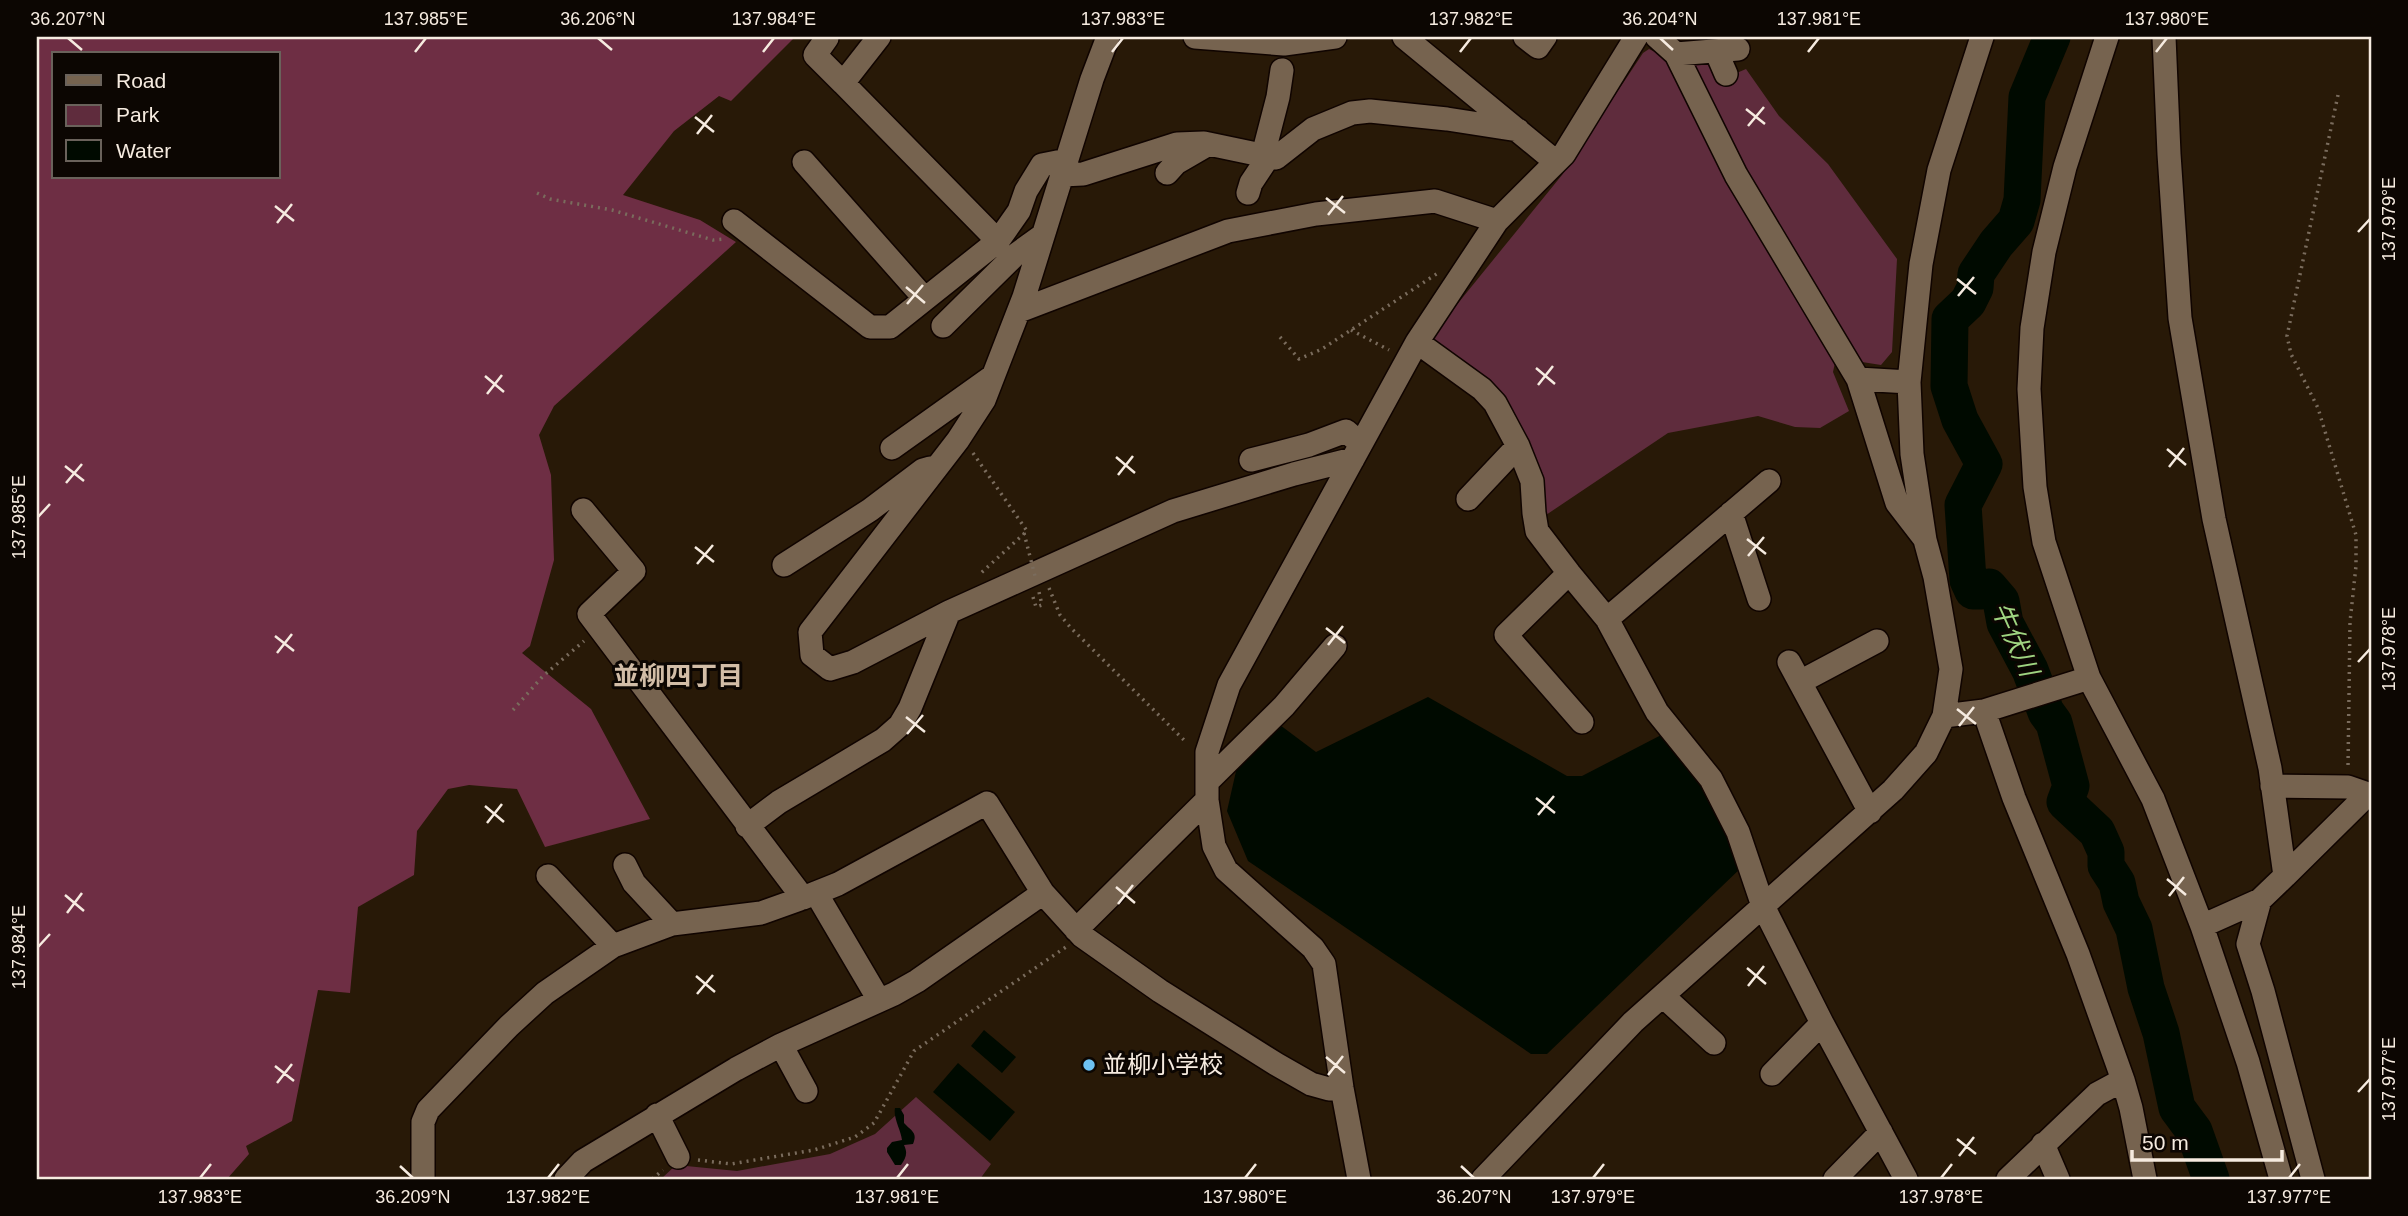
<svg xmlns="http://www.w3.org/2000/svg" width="2408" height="1216" font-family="Arial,'Noto Sans JP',sans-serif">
<rect width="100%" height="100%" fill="#281907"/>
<path fill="#5f2c3d" d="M 1649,49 L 1663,56 L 1676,72 L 1734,196 L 1760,234 L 1836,358 L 1833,372 L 1849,411 L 1820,428 L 1795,427 L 1758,416 L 1668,433 L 1546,515 L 1537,473 L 1519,431 L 1429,339 L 1562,175 L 1643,53 Z
M 1709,59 L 1725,78 L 1746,69 L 1779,116 L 1828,164 L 1897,259 L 1892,352 L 1881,365 L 1862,362 L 1738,162 L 1689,62 Z
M 916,1097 L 991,1164 L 980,1179 L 661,1179 L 676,1165 L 737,1171 L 830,1154 L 875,1134 Z"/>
<path fill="#6e2e44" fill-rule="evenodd" d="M 37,37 L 795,37 L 731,101 L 719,96 L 674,131 L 623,195 L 700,220 L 736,242 L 554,406 L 539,435 L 551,475 L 554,560 L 530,646 L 522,653 L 591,709 L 650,819 L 545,847 L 517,789 L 469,785 L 448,789 L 417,831 L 414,875 L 358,907 L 350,993 L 318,990 L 292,1121 L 246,1146 L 249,1154 L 227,1179 L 37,1179 ZM 54,54 L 278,54 L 278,177 L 54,177 Z"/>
<path fill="#000a00" d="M 1428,697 L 1567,776 L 1582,776 L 1667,732 L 1705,781 L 1743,866 L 1547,1054 L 1531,1054 L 1248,861 L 1227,811 L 1239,758 L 1276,722 L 1316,752 Z
M 984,1030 L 1016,1057 L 1002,1073 L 971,1046 Z
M 958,1063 L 1015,1112 L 990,1141 L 933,1092 Z
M 895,1108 L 900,1108 L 904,1115 L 904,1123 C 911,1131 918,1132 913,1144 L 904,1145 C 908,1153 906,1158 901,1165 L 895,1165 L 887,1152 L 887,1148 L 892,1142 L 902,1140 C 901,1130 893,1118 895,1108 Z"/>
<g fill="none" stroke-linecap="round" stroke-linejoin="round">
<path stroke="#000a00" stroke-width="37" d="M 2052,37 L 2027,97 L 2022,200 L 2016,221 L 1996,244 L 1976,274 L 1975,288 L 1968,302 L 1950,319 L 1949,386 L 1960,420 L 1984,464 L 1963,505 L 1968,580 L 1973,591 L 1982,591 L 1989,587 L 2001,601 L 2005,623 L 2030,670 L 2046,712 L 2054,723 L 2071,786 L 2065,802 L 2097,832 L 2106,852 L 2106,866 L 2117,883 L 2121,902 L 2134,929 L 2146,988 L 2161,1033 L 2177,1108 L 2194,1131 L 2211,1179"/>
<g stroke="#100400" stroke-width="26">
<path id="minor" d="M 879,37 L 843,83 L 998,241
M 1108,37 L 1092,79 L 1024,297 L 984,400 L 958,440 L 810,632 L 812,655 L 830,669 L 853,662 L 949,612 L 1173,511 L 1294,474 L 1353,459
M 1195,37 L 1284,44 L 1335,37
M 1404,37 L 1556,162
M 1525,37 L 1538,47 L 1545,37
M 1657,37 L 1676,54 L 1736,175 L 1858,379 L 1897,503 L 1924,538
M 2107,37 L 2065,167 L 2044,252 L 2032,328 L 2029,389 L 2035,487 L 2044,542 L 2089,678 L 2153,799 L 2202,926 L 2248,1062 L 2281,1179
M 2164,37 L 2169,154 L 2180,318 L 2214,519 L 2270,768 L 2285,876 L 2260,900 L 2202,926
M 827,38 L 815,55 L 843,83
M 1716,51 L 1726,74
M 1676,54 L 1738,49
M 1263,155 L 1278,97 L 1282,70
M 804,162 L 925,299
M 1167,173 L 1176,163 L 1207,145
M 1062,175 L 1083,174 L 1177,144 L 1204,143 L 1276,158 L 1313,129 L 1352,113 L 1370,111 L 1447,119 L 1518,130
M 1248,193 L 1251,183 L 1269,156
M 734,221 L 870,327 L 890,327 L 998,241 L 1019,211 L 1026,191 L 1042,165 L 1067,160
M 1019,311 L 1228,231 L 1316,214 L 1435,201 L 1497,221
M 943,326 L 1014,256 L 1043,235
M 1417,342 L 1482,389 L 1495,403 L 1518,446 L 1532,481 L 1534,513 L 1537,531 L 1569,573 L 1607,619 L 1657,712 L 1711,779 L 1738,832 L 1763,906 L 1822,1023 L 1906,1179
M 1858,379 L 1909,382
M 892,448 L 993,376
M 1251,460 L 1309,445 L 1346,431 L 1361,444
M 1468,499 L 1518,446
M 583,510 L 634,571 L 589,614 L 803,898
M 1731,513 L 1759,599
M 784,565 L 870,510 L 923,470 L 930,468
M 1569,573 L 1506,635 L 1582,722
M 1607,619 L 1769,481
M 1789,662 L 1870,812
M 1800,682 L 1877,641
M 1984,711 L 2014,798 L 2078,954 L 2123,1080 L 2131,1108 L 2145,1179
M 1944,716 L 1984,711 L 2089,678
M 1207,782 L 1284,706 L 1335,646
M 2272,786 L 2348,787 L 2371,795
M 747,826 L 779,802 L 883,740 L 900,725 L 910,708 L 949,612
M 625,865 L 634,883 L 672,924
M 548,876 L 613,946
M 2285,876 L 2367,795
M 816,893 L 879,1000
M 2260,900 L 2248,944 L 2263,991 L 2313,1179
M 1076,930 L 1207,800
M 1663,996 L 1714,1043
M 781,1045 L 806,1091
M 1772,1074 L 1822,1023
M 657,1115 L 678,1157
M 2043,1144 L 2058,1179
M 423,1179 L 423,1122 L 428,1110 L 509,1026 L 545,993 L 613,946 L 672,924 L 761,913 L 803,898 L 838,884 L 987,803 L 1043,893 L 1082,936 L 1160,991 L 1276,1064 L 1311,1084 L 1329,1089 L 1342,1088
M 566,1179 L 583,1161 L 736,1069 L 781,1045 L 894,994 L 917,981 L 1043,893
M 1359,1179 L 1342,1088 L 1324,964 L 1313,948 L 1226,870 L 1214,846 L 1207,800 L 1207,752 L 1229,685 L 1417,342 L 1497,221 L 1564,154 L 1636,37
M 1483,1179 L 1633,1022 L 1893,790 L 1926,753 L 1944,716 L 1951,669 L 1935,577 L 1925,540 L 1912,454 L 1909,382 L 1921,264 L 1939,170 L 1982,37
M 1835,1179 L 1881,1132
M 2008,1179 L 2097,1094 L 2123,1080"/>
</g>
<path stroke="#7a6c5d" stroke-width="3.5" stroke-dasharray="2 5" stroke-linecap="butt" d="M 2338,95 L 2287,336 L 2291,354 L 2318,408 L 2356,535 L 2356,566 L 2350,622 L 2348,767
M 537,193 L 550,199 L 612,210 L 713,240 L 724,239
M 1351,330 L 1389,350
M 1280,337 L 1299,359 L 1322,349 L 1438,273
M 973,453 L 1027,531 L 981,573
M 1049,588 L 1060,615 L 1071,628 L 1187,743
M 1033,597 L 1036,607 L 1042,605 L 1039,592
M 513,710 L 543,676 L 584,641
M 698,1160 L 731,1164 L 814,1150 L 855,1137 L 874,1123 L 914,1051 L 1066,947
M 652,1179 L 663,1170"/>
<use href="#minor" stroke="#76634f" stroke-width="23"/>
<path stroke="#7a6c5d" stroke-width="3.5" stroke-dasharray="2 5" stroke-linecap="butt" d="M 1024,533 L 1036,580"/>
</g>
<path fill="none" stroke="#f6ebe0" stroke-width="2.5" d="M 68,38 L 82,50M 598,38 L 612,50M 1660,38 L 1673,50M 415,52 L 426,38M 763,52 L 774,38M 1112,52 L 1123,38M 1460,52 L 1471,38M 1808,52 L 1819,38M 2156,52 L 2167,38M 1746,109 L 1765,124M 695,117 L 714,132M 1748,126 L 1764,107M 697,134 L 712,115M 1326,198 L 1345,213M 275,206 L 294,221M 1328,215 L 1343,196M 277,223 L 292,204M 2358,232 L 2370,219M 1957,279 L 1976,294M 906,287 L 925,303M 1958,296 L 1974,277M 907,304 L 923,285M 1536,368 L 1555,384M 485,376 L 504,392M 1538,385 L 1553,366M 487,394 L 502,375M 2167,449 L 2186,465M 1116,457 L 1135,473M 65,466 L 84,481M 2169,467 L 2184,448M 1118,475 L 1133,456M 66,483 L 82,464M 38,517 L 50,504M 1747,539 L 1766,554M 695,547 L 714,562M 1748,556 L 1764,537M 697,564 L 713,545M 1326,628 L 1345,643M 275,636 L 294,651M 1328,645 L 1343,626M 277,653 L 292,634M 2358,662 L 2370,649M 1957,709 L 1976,724M 906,717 L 925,732M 1959,726 L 1974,707M 907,734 L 923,715M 1536,798 L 1555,813M 485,806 L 504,822M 1538,815 L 1554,796M 487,823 L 502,804M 2167,879 L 2186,895M 1116,887 L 1135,903M 65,895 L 84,911M 2169,896 L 2184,877M 1118,904 L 1133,885M 67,913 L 82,893M 38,947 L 50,934M 1747,968 L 1766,984M 696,976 L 715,992M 1748,986 L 1764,966M 697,994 L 713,975M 1326,1057 L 1345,1073M 275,1066 L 294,1081M 1328,1075 L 1343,1056M 277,1083 L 292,1064M 2358,1092 L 2370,1079M 1957,1139 L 1976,1154M 1959,1156 L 1974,1137M 400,1166 L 413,1178M 1461,1166 L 1474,1178M 200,1178 L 211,1164M 548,1178 L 559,1164M 897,1178 L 908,1164M 1245,1178 L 1256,1164M 1593,1178 L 1604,1164M 1941,1178 L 1952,1164M 2289,1178 L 2300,1164"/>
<circle fill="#6dc2f3" stroke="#0c0602" stroke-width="2.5" cx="1089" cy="1065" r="7"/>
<g text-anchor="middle" stroke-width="6" stroke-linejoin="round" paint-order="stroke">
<g font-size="24" fill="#f6ebe0" stroke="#0c0602" text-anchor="start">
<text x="1103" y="1073">並柳小学校</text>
</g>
<g font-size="26" font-style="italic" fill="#9fd481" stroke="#0c0602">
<text transform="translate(2015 639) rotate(66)" y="9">牛伏川</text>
</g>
<g font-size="26" font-weight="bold" fill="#d2bda7" stroke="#0c0602">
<text x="678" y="685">並柳四丁目</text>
</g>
</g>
<rect width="2408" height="1216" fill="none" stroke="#0c0602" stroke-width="77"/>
<rect x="52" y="52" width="228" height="126" fill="#0c0602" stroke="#6a625b" stroke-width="2"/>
<rect x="66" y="75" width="35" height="10" fill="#76634f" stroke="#6a625b" stroke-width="2"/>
<text x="116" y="88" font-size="21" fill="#f6ebe0">Road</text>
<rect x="66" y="105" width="35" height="21" fill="#5f2c3d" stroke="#6a625b" stroke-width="2"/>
<text x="116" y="122" font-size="21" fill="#f6ebe0">Park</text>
<rect x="66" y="140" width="35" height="21" fill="#000a00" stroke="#6a625b" stroke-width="2"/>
<text x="116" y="158" font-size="21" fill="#f6ebe0">Water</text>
<path d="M2132 1150v10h150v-10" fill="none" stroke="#f6ebe0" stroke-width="3.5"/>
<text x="2142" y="1150" font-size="21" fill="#f6ebe0" stroke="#0c0602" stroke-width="5" paint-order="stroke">50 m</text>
<rect x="38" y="38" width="2332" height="1140" fill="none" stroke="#f6ebe0" stroke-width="2.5"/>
<g font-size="18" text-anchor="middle" fill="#f6ebe0">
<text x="68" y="25">36.207°N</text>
<text x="426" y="25">137.985°E</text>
<text x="598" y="25">36.206°N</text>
<text x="774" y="25">137.984°E</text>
<text x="1123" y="25">137.983°E</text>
<text x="1471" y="25">137.982°E</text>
<text x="1660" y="25">36.204°N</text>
<text x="1819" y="25">137.981°E</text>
<text x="2167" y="25">137.980°E</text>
<text transform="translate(2389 219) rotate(-90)" y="6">137.979°E</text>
<text transform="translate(19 517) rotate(-90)" y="6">137.985°E</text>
<text transform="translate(2389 649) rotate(-90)" y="6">137.978°E</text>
<text transform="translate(19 947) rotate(-90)" y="6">137.984°E</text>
<text transform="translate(2389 1079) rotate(-90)" y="6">137.977°E</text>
<text x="200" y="1203">137.983°E</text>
<text x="413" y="1203">36.209°N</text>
<text x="548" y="1203">137.982°E</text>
<text x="897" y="1203">137.981°E</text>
<text x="1245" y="1203">137.980°E</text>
<text x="1474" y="1203">36.207°N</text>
<text x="1593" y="1203">137.979°E</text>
<text x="1941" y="1203">137.978°E</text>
<text x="2289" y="1203">137.977°E</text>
</g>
</svg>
